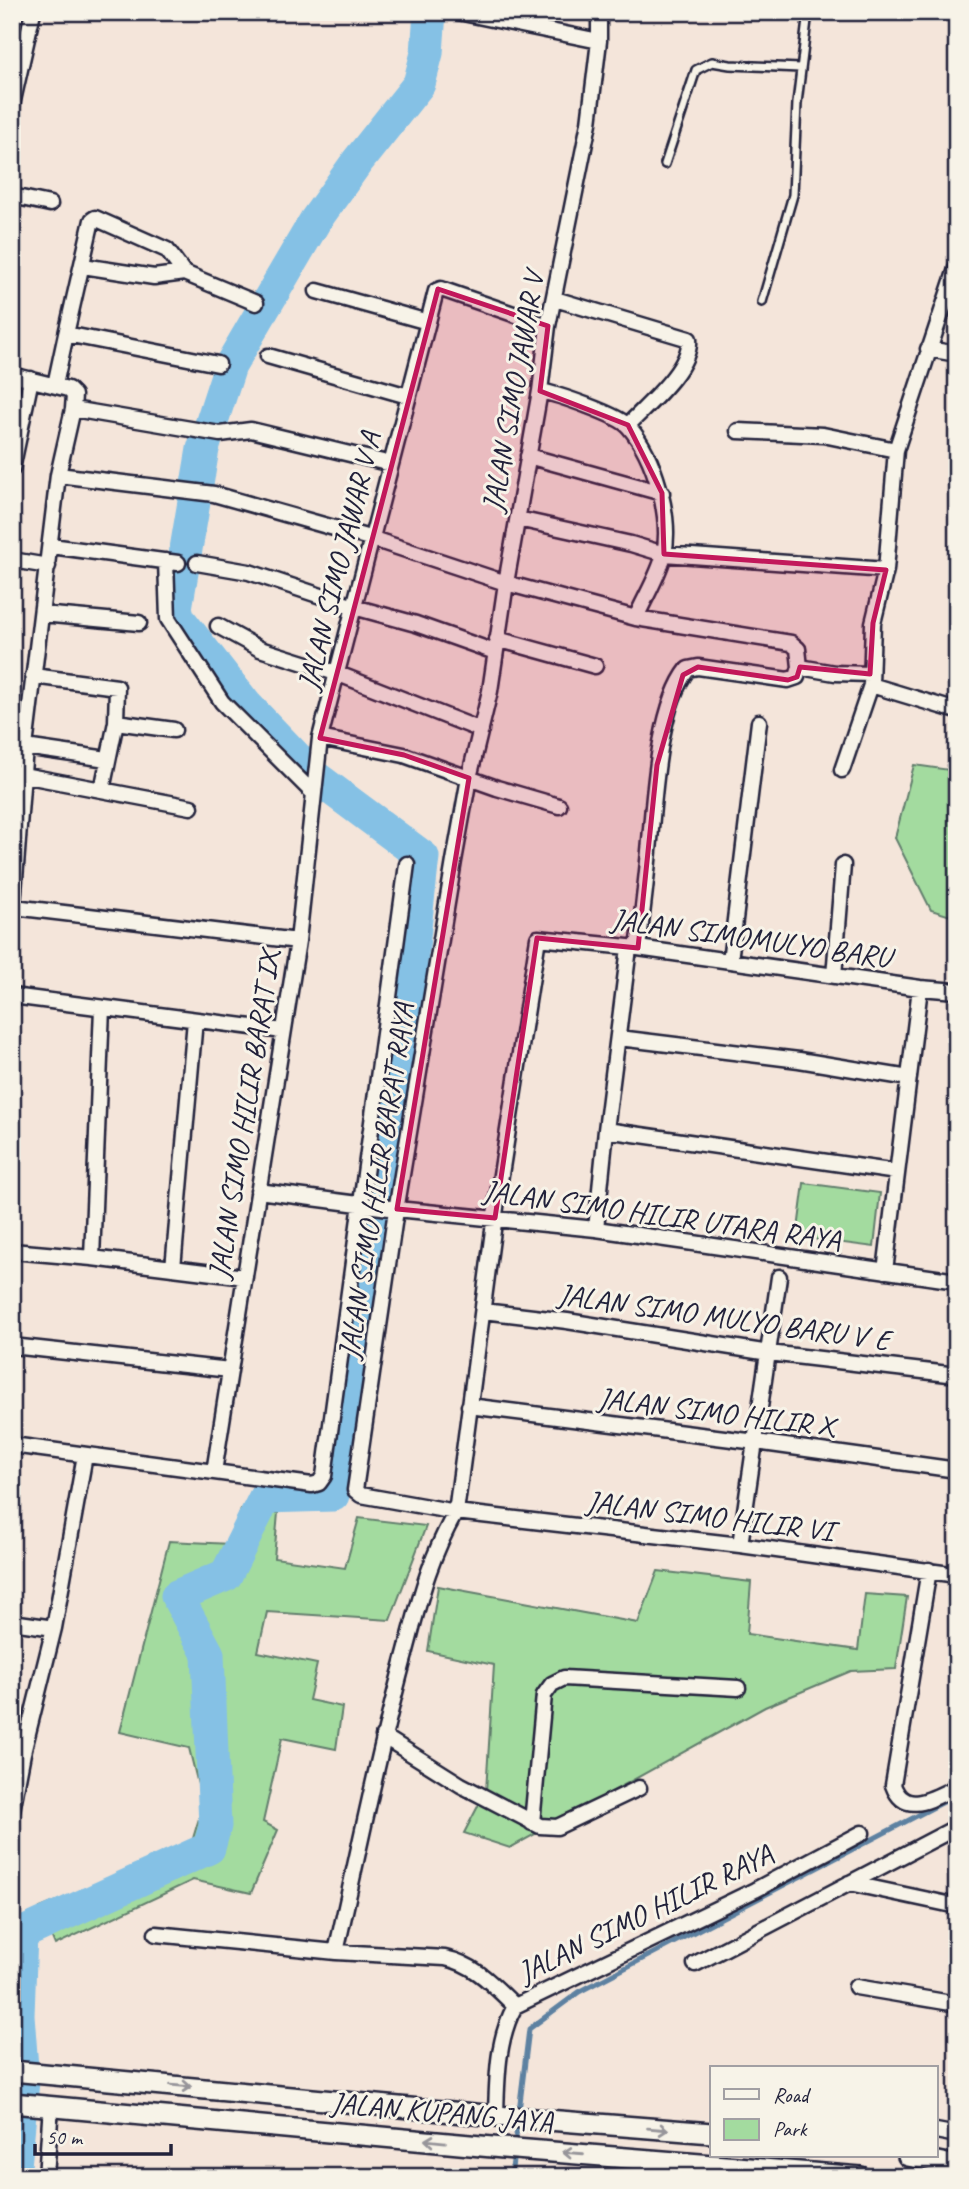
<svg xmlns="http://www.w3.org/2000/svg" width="969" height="2189" font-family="Caveat,sans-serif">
<rect width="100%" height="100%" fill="#f4e5da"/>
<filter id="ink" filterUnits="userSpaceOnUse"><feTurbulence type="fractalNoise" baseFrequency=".0143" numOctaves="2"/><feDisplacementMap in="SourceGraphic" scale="14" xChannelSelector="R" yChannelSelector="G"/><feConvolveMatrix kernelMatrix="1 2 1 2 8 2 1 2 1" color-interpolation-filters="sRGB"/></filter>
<g filter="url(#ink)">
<path fill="#a3db9f" stroke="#627e6d" stroke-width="2" d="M 914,765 L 957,771 L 957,918 L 931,910 L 895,838 Z
M 804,1183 L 880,1193 L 874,1247 L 797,1237 Z
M 241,1509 L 278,1513 L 274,1558 L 345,1568 L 359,1518 L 426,1526 L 390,1620 L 267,1612 L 258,1652 L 317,1664 L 309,1700 L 342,1707 L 336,1749 L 282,1738 L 263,1822 L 278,1830 L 251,1893 L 193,1880 L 55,1945 L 40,1908 L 191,1845 L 203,1805 L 189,1748 L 120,1732 L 169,1541 L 231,1544 Z
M 658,1571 L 751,1582 L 747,1634 L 858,1650 L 865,1594 L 907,1597 L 896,1669 L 851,1671 L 765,1707 L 510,1848 L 464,1833 L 486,1791 L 494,1665 L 428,1651 L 438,1586 L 638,1623 Z"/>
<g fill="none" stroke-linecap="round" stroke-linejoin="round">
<path stroke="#5d81a1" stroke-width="5" d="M 511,2177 L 529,2029 L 579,1992 L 957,1795"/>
<path stroke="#85c1e5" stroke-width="33" d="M 14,2177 L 23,2081 L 18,2015 L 21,1934 L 209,1848 L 215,1826 L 208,1654 L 177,1596 L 226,1575 L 265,1497 L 333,1495 L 337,1437 L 393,1123 L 423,857 L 314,776 L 246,705 L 179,619 L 176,608 L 203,449 L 230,366 L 315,221 L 357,162 L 419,84 L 427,53 L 430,12"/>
<g stroke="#22223b" stroke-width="12">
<path id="service" d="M 665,164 L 696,70 L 712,62 L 730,65 L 800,68
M 762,302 L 793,195 L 797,103 L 808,12"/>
</g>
<g stroke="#22223b" stroke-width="19">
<path id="minor" d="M 458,12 L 599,41
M 599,12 L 599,41 L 589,123 L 548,326 L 540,391 L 506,583 L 490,691 L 469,778 L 454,861 L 395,1217 L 355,1490 L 361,1495 L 456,1512 L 740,1545 L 957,1575
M 12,105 L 33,12
M 12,196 L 50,204
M 83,266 L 154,277 L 184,273
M 957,266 L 896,450 L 886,570 L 873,623 L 871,685 L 957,711
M 317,291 L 428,322
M 555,299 L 689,339 C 692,368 647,405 628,425
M 66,334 L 92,220 L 95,218 L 167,250 L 184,273 L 256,303
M 928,349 L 957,354
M 268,356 L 408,396
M 12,375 L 68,389 L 74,395 L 73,409 L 58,475 L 25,747 L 12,919
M 55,385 L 66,334 L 218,364
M 540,391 C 557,394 619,415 629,427 C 654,456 672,516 664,554 C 660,573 644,599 636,618
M 73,409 L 220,434 L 251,430 L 391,464
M 738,431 L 823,435 L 896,450
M 528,456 L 662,493
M 12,469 L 31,379
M 58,475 L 214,494 L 373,539 L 506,583 L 636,618 L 791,643 L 798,649 L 800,667 L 835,673 L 870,674
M 518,519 L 631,544 L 664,554 L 886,570
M 51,546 L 178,563
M 12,560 L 48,566
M 166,561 L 168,619 L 222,702 L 313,793
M 197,563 L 249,572 L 354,607 L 416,624 L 495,652
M 42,614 L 139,623
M 218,626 L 260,649 L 336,673 L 481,730
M 497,639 L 595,666
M 33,676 L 117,687 L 116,722 L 102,790
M 116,722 L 174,730
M 320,738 L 404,755 L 497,788 L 559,806
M 25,747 L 107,759
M 842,770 L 871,685
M 12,773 L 191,807
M 14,907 L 298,941
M 638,948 C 642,916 646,884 649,851 C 654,802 657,708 688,669 L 698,667 L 788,680 L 797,677 L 800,667
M 730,961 L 759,722
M 834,976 L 843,865
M 12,996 L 283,1031
M 619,1038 L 799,1060 L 909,1078
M 606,1130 L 897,1172
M 258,1191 L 397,1209 L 596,1229 L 957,1281
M 596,1229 L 606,1130 L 629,948
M 12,1251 L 92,1258 L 245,1277
M 92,1258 L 102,1008
M 173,1268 L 195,1020
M 885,1271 L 920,988
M 483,1311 L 567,1321 L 769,1353 L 957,1375
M 12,1346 L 230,1370
M 469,1406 L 756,1442 L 957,1470
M 12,1445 L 312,1485 L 319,1483 L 324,1476 L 407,864
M 214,1472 L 298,941 L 320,738 L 436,291 L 441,289 L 548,326
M 740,1545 L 779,1277
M 929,1570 L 893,1785 C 905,1818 934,1797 957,1787
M 12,1622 L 54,1628
M 383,1736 L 461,1785 L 540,1826 L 557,1827 L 639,1788
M 12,1811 L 23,1753 L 54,1628 L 85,1455
M 532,1823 L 544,1695 L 552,1684 L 564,1678 L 738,1688
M 849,1883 L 957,1906
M 156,1934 L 336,1952 L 445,1958 C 475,1964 493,1985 515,2006
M 336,1952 C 358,1855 377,1758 403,1662 C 418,1607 427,1562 456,1512 L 497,1200 L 538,938 L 638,948 L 920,988 L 957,991
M 695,1964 L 957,1827
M 856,1987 L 957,2004
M 496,2116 C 497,2079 497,2039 515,2006 L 755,1890 L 862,1833
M 936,2131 L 957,2135
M 46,2177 L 51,2105"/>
</g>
<g stroke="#22223b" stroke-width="24">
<path id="secondary" d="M 12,2071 L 496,2116 L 712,2133
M 12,2103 L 503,2148 L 861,2177
M 908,2156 L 957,2166"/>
</g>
<use href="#service" stroke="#f7f3e8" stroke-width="7"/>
<use href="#minor" stroke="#f7f3e8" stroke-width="14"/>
<use href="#secondary" stroke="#f7f3e8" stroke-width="19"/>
</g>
<defs><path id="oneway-shaft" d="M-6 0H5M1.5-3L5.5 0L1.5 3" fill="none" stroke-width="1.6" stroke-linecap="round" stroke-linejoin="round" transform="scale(1.75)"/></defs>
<g stroke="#97959a">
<use href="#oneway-shaft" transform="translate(181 2086) rotate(5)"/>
<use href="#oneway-shaft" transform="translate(658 2129) rotate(5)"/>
<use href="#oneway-shaft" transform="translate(435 2141) rotate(-174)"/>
<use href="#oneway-shaft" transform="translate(573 2153) rotate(-176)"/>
</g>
</g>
<path fill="#c2185b" fill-opacity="0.2" stroke="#c2185b" stroke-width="5" stroke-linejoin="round" d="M 438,289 L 548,326 L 540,391 L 628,425 L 662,493 L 664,554 L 886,570 L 873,623 L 870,674 L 800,667 L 797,677 L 788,680 L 698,667 L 683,675 L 657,765 L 638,948 L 537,938 L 495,1218 L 397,1209 L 469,778 L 404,755 L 320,738 Z"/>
<g text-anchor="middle" stroke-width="6" stroke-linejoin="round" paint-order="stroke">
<g font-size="30" fill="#22223b" stroke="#f7f3e8">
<text transform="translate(513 392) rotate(-80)" y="10">JALAN SIMO JAWAR V</text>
<text transform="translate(339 561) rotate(-76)" y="10">JALAN SIMO JAWAR V A</text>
<text transform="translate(751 938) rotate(8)" y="10">JALAN SIMOMULYO BARU</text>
<text transform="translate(244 1115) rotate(-81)" y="10">JALAN SIMO HILIR BARAT IX</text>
<text transform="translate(376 1181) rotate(-81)" y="10">JALAN SIMO HILIR BARAT RAYA</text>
<text transform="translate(662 1215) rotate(8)" y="10">JALAN SIMO HILIR UTARA RAYA</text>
<text transform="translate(724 1317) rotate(8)" y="10">JALAN SIMO MULYO BARU V E</text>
<text transform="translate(716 1412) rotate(7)" y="10">JALAN SIMO HILIR X</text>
<text transform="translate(710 1516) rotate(7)" y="10">JALAN SIMO HILIR VI</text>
<text transform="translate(645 1913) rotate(-26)" y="10">JALAN SIMO HILIR RAYA</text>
<text transform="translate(442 2112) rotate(5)" y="10">JALAN KUPANG JAYA</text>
</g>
</g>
<rect width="969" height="2189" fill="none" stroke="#f7f3e8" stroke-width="42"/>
<rect x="21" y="21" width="927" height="2147" fill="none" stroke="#22223b" stroke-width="2.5" filter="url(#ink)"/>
<rect x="710" y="2066" width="228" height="91" fill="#f7f3e8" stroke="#a29fa3" stroke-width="2"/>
<rect x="724" y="2089" width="35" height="10" fill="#f7f3e8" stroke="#a29fa3" stroke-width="2"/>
<text x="773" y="2102" font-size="21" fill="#22223b">Road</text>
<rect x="724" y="2119" width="35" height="21" fill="#a3db9f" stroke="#a29fa3" stroke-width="2"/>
<text x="773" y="2136" font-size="21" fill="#22223b">Park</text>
<path d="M35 2144v10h136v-10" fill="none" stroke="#22223b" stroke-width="3.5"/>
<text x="46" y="2144" font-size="21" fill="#22223b" stroke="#f7f3e8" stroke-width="5" paint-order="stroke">50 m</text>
</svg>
